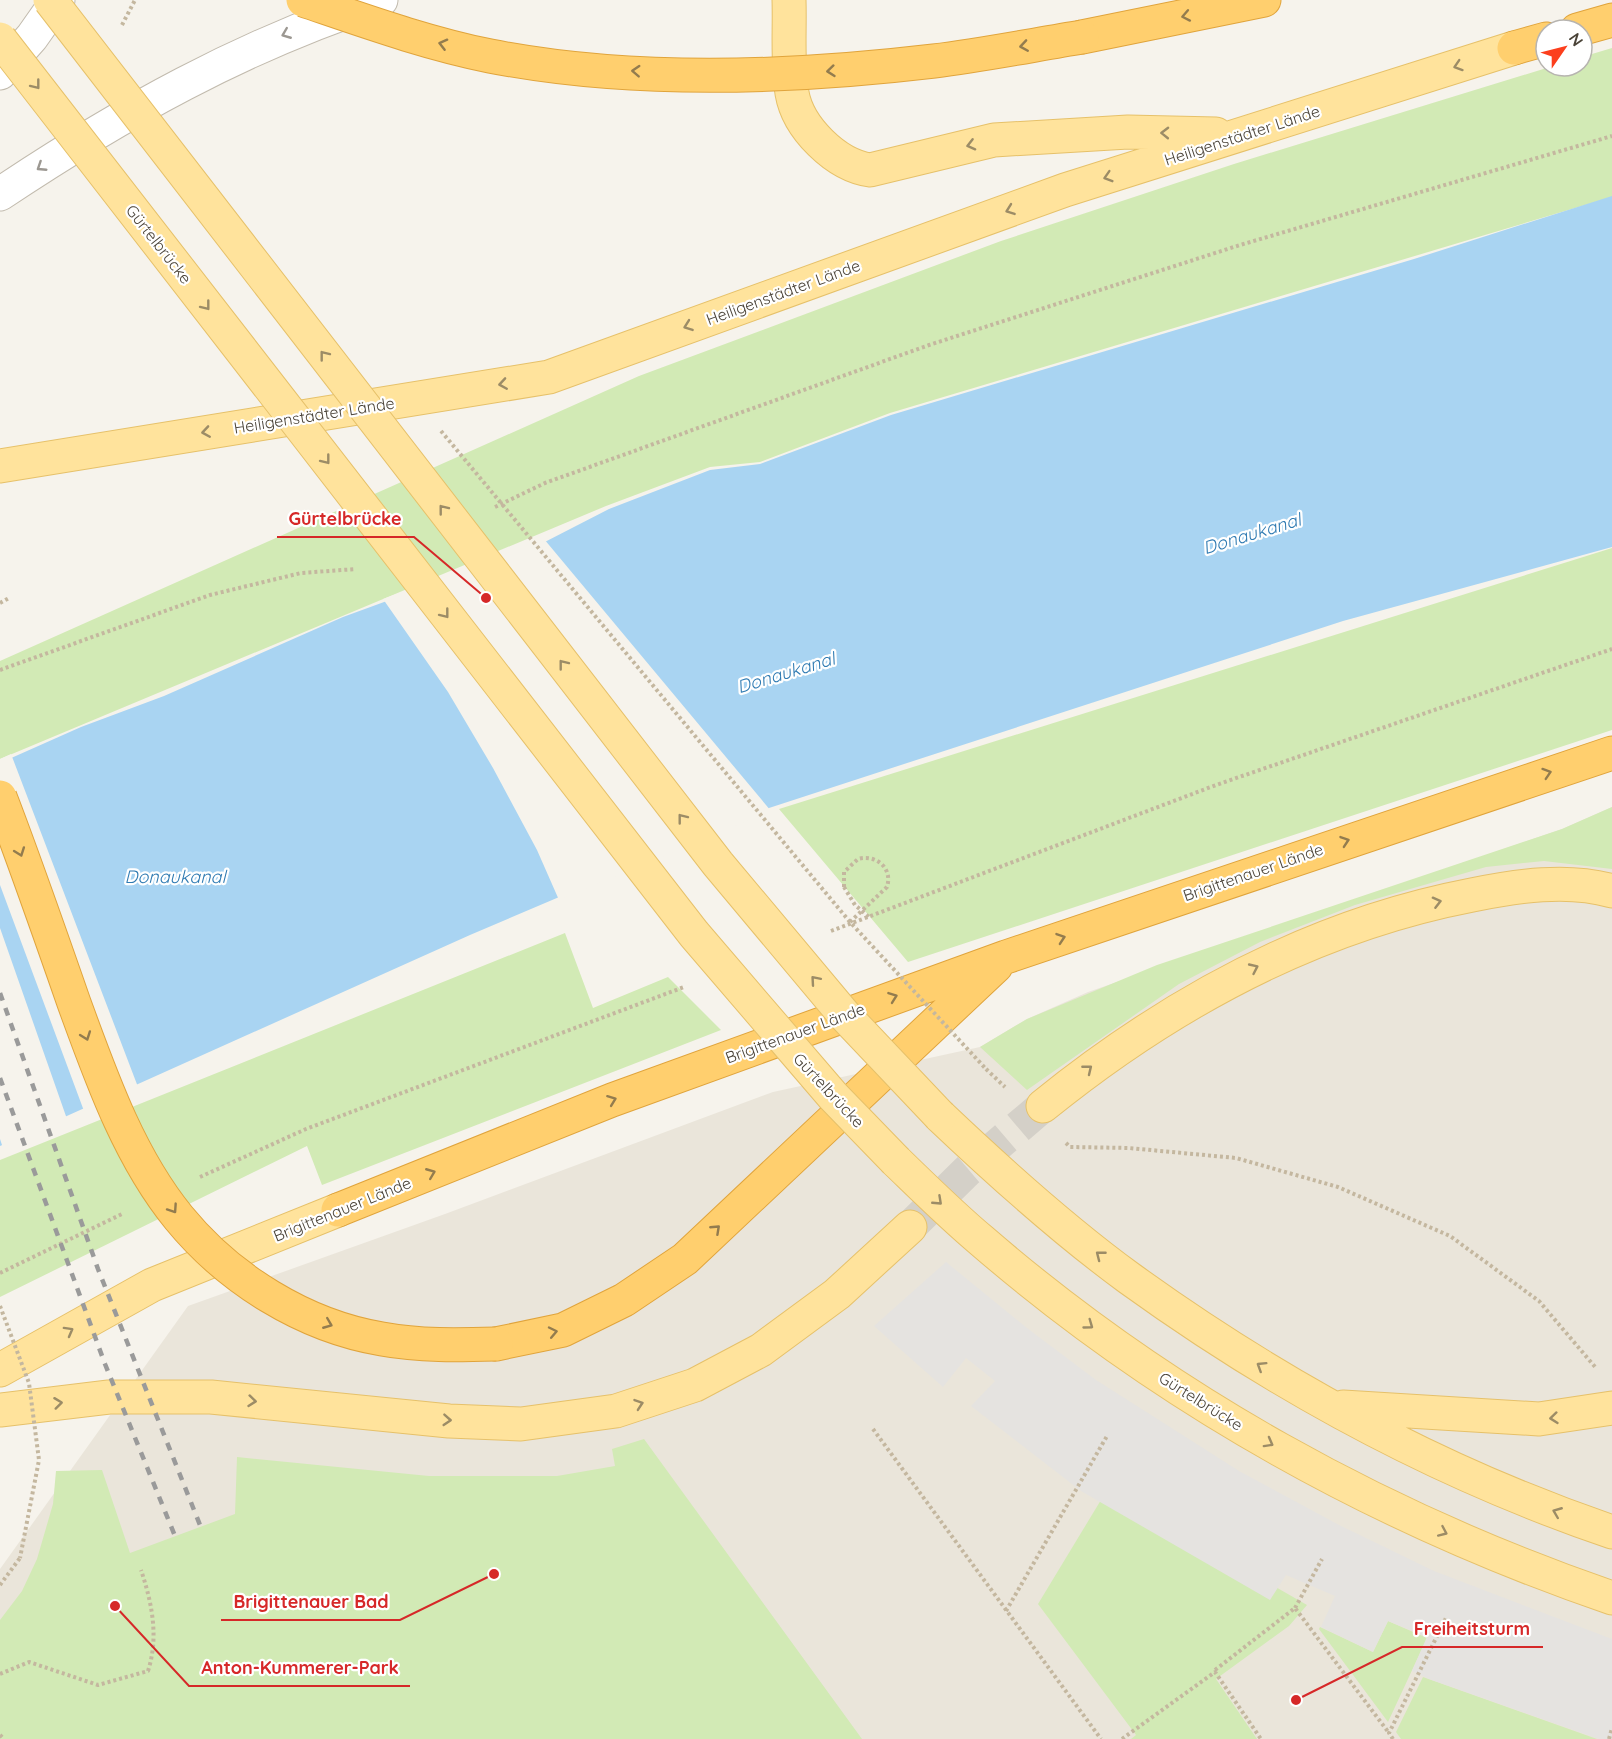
<svg xmlns="http://www.w3.org/2000/svg" width="1612" height="1739" font-family="Quicksand,sans-serif">
<rect width="100%" height="100%" fill="#f6f3ec"/>
<path fill="#eae5da" d="M 1612,807 L 1612,1739 L 0,1739 L 0,1569 L 188,1306 L 445,1214 L 773,1092 L 980,1047 L 1027,1019 L 1088,992 L 1562,829 Z"/>
<path fill="#d2eab5" d="M 1612,48 L 1612,197 L 890,413 L 760,462 L 710,467 L 606,506 L 0,759 L 0,661 L 639,376 L 1001,241 L 1234,164 L 1553,66 L 1582,66 L 1582,57 Z
M 1612,548 L 1612,730 L 908,962 L 779,809 Z
M 1612,807 L 1612,869 L 1544,861 L 1486,867 L 1355,905 L 1260,942 L 1179,984 L 1027,1090 L 980,1047 L 1027,1019 L 1157,965 L 1562,829 Z
M 565,933 L 593,1008 L 668,977 L 721,1030 L 322,1185 L 307,1146 L 0,1297 L 0,1160 Z
M 644,1439 L 862,1739 L 0,1739 L 0,1620 L 22,1591 L 37,1559 L 53,1504 L 56,1471 L 102,1470 L 130,1553 L 235,1514 L 237,1457 L 429,1476 L 557,1476 L 615,1466 L 612,1449 Z
M 1107,1490 L 1307,1605 L 1289,1626 L 1216,1679 L 1257,1739 L 1131,1739 L 1136,1735 L 1038,1604 Z
M 1388,1621 L 1427,1638 L 1388,1722 L 1319,1629 L 1320,1627 L 1373,1652 Z
M 1423,1677 L 1597,1739 L 1401,1739 L 1396,1732 Z"/>
<path fill="#e5e3e0" d="M 946,1262 L 1027,1328 L 1096,1380 L 1239,1471 L 1339,1525 L 1434,1571 L 1612,1639 L 1612,1739 L 1599,1739 L 1429,1679 L 1412,1671 L 1427,1637 L 1388,1621 L 1373,1652 L 1321,1627 L 1335,1596 L 1286,1575 L 1270,1600 L 1081,1491 L 971,1406 L 995,1381 L 966,1358 L 943,1387 L 874,1326 Z"/>
<path fill="#a9d4f2" d="M 1612,196 L 1612,547 L 1343,621 L 769,808 L 470,935 L 0,1146 L 0,763 L 81,727 L 164,696 L 343,617 L 537,546 L 609,509 L 710,470 L 760,464 L 891,415 L 1414,259 Z"/>
<path fill="#f6f3ec" d="M 544,539 L 771,811 L 559,900 L 537,850 L 493,768 L 448,692 L 383,599 Z
M 11,754 L 138,1087 L 84,1111 L 0,885 L 0,759 Z
M 0,928 L 67,1119 L 3,1148 L 0,1139 Z"/>
<g fill="none" stroke-linecap="round" stroke-linejoin="round">
<path stroke="#d4d0c8" stroke-width="33" stroke-dasharray="33 16" stroke-linecap="butt" d="M 910,1227 L 967,1171 L 1043,1106"/>
<g stroke="#c2bbae" stroke-width="35">
<path id="minor" d="M 0,73 L 32,37 L 58,0
M 0,194 C 120,114 243,45 381,0"/>
</g>
<g stroke="#e6c16a" stroke-width="35">
<path id="major" d="M 789,0 C 790,30 787,63 792,93 C 798,128 836,165 870,170 L 994,140 L 1128,132 L 1216,134
M 0,466 L 549,377 L 1065,190 L 1514,48
M 1043,1106 C 1169,1004 1311,926 1472,895 C 1516,886 1568,878 1612,891
M 940,1116 C 1000,1173 1062,1229 1129,1278 C 1277,1385 1439,1473 1612,1532
M 896,1161 C 924,1188 952,1216 982,1241 C 1166,1400 1382,1519 1612,1598
M 0,1370 L 152,1285 L 338,1210
M 1343,1407 L 1539,1419 L 1612,1408
M 0,1410 L 109,1397 L 211,1397 L 449,1421 L 521,1424 L 616,1411 L 695,1385 L 761,1350 L 837,1294 L 910,1227"/>
</g>
<g stroke="#e0a43c" stroke-width="35">
<path id="highway" d="M 1577,30 L 1612,20
M 1082,37 L 1264,0
M 1514,48 L 1546,39
M 338,1210 L 612,1100 L 1006,957 L 1612,753
M 496,1344 L 563,1330 L 624,1300 L 685,1259 L 996,966"/>
</g>
<path stroke="#c4b79f" stroke-width="4" stroke-dasharray="3 3" stroke-linecap="butt" d="M 122,25 L 135,0
M 495,507 L 545,483 L 929,345 L 1240,245 L 1612,136
M 0,603 L 9,598
M 0,670 L 210,595 L 301,573 L 356,569
M 844,887 L 855,905 L 869,917
M 831,931 L 1216,785 L 1612,649
M 986,1069 L 1005,1087
M 1066,1143 L 1070,1147 L 1129,1148 L 1236,1158 L 1338,1187 L 1450,1236 L 1539,1301 L 1596,1368
M 200,1177 L 306,1129 L 684,987
M 0,1273 L 122,1214
M 873,1429 L 1101,1739
M 0,1585 L 20,1558
M 1295,1608 L 1322,1559
M 1006,1611 L 1107,1436
M 1215,1670 L 1295,1608 L 1389,1733
M 0,1674 L 29,1662 L 98,1685 L 148,1671 C 159,1637 152,1603 141,1570
M 0,1735 L 4,1739
M 1122,1739 L 1215,1672 L 1261,1739
M 1393,1739 L 1389,1733 L 1447,1616
M 1609,1739 L 1612,1728"/>
<use href="#minor" stroke="#fff" stroke-width="33"/>
<use href="#major" stroke="#ffe39c" stroke-width="33"/>
<use href="#highway" stroke="#ffcf6e" stroke-width="33"/>
<path stroke="#9a9a9a" stroke-width="4.5" stroke-dasharray="8 8" stroke-linecap="butt" d="M 0,993 L 98,1269 L 200,1525
M 0,1078 L 105,1364 L 175,1536"/>
<g stroke="#e6c16a" stroke-width="35" stroke-linecap="butt">
<path id="major-bridge" d="M 50,0 L 718,864 L 847,1018 L 940,1116
M 0,39 L 694,934 L 833,1096 L 896,1161"/>
</g>
<g stroke="#e0a43c" stroke-width="35" stroke-linecap="butt">
<path id="highway-bridge" d="M 303,0 C 365,21 426,43 490,56 C 633,84 791,78 934,61 C 983,55 1033,45 1082,37
M 0,797 C 26,865 50,934 74,1003 C 101,1077 129,1157 179,1218 C 229,1279 304,1326 382,1339 C 420,1346 458,1345 496,1344"/>
</g>
<path stroke="#c4b79f" stroke-width="4" stroke-dasharray="3 3" stroke-linecap="butt" d="M 441,431 L 850,922 L 986,1069
M 844,887 L 844,872 L 858,859 C 876,854 893,868 887,887 L 850,922
M 0,1306 L 29,1383 L 39,1460 L 20,1558"/>
<use href="#major-bridge" stroke="#ffe39c" stroke-width="33"/>
<use href="#highway-bridge" stroke="#ffcf6e" stroke-width="33"/>
</g>
<defs><path id="oneway-chevron" d="M-2-3.5L2.5 0L-2 3.5" fill="none" stroke-width="1.6" stroke-linecap="round" stroke-linejoin="round" transform="scale(1.5)"/></defs>
<g stroke="#937c4e">
<use href="#oneway-chevron" transform="translate(1186 16) rotate(169)"/>
<use href="#oneway-chevron" transform="translate(443 44) rotate(-166)"/>
<use href="#oneway-chevron" transform="translate(1024 46) rotate(171)"/>
<use href="#oneway-chevron" transform="translate(636 71) rotate(-177)"/>
<use href="#oneway-chevron" transform="translate(831 71) rotate(174)"/>
<use href="#oneway-chevron" transform="translate(1547 773) rotate(-18)"/>
<use href="#oneway-chevron" transform="translate(1345 841) rotate(-19)"/>
<use href="#oneway-chevron" transform="translate(20 852) rotate(70)"/>
<use href="#oneway-chevron" transform="translate(1061 938) rotate(-19)"/>
<use href="#oneway-chevron" transform="translate(893 997) rotate(-20)"/>
<use href="#oneway-chevron" transform="translate(86 1036) rotate(70)"/>
<use href="#oneway-chevron" transform="translate(612 1100) rotate(-21)"/>
<use href="#oneway-chevron" transform="translate(431 1173) rotate(-22)"/>
<use href="#oneway-chevron" transform="translate(173 1209) rotate(56)"/>
<use href="#oneway-chevron" transform="translate(716 1229) rotate(-43)"/>
<use href="#oneway-chevron" transform="translate(328 1324) rotate(22)"/>
<use href="#oneway-chevron" transform="translate(553 1332) rotate(-12)"/>
</g>
<g stroke="#9c9892">
<use href="#oneway-chevron" transform="translate(286 34) rotate(158)"/>
<use href="#oneway-chevron" transform="translate(41 167) rotate(147)"/>
</g>
<g stroke="#9c8c66">
<use href="#oneway-chevron" transform="translate(1458 66) rotate(162)"/>
<use href="#oneway-chevron" transform="translate(36 85) rotate(52)"/>
<use href="#oneway-chevron" transform="translate(1165 133) rotate(-179)"/>
<use href="#oneway-chevron" transform="translate(971 145) rotate(166)"/>
<use href="#oneway-chevron" transform="translate(1108 177) rotate(163)"/>
<use href="#oneway-chevron" transform="translate(1010 210) rotate(160)"/>
<use href="#oneway-chevron" transform="translate(206 306) rotate(52)"/>
<use href="#oneway-chevron" transform="translate(688 326) rotate(160)"/>
<use href="#oneway-chevron" transform="translate(324 355) rotate(-128)"/>
<use href="#oneway-chevron" transform="translate(503 384) rotate(171)"/>
<use href="#oneway-chevron" transform="translate(206 432) rotate(171)"/>
<use href="#oneway-chevron" transform="translate(326 460) rotate(52)"/>
<use href="#oneway-chevron" transform="translate(443 509) rotate(-128)"/>
<use href="#oneway-chevron" transform="translate(445 614) rotate(52)"/>
<use href="#oneway-chevron" transform="translate(563 664) rotate(-128)"/>
<use href="#oneway-chevron" transform="translate(682 818) rotate(-128)"/>
<use href="#oneway-chevron" transform="translate(1437 902) rotate(-14)"/>
<use href="#oneway-chevron" transform="translate(1254 968) rotate(-25)"/>
<use href="#oneway-chevron" transform="translate(815 980) rotate(-131)"/>
<use href="#oneway-chevron" transform="translate(1088 1069) rotate(-39)"/>
<use href="#oneway-chevron" transform="translate(938 1201) rotate(43)"/>
<use href="#oneway-chevron" transform="translate(1100 1255) rotate(-142)"/>
<use href="#oneway-chevron" transform="translate(1089 1325) rotate(36)"/>
<use href="#oneway-chevron" transform="translate(69 1331) rotate(-29)"/>
<use href="#oneway-chevron" transform="translate(1261 1366) rotate(-148)"/>
<use href="#oneway-chevron" transform="translate(252 1401) rotate(6)"/>
<use href="#oneway-chevron" transform="translate(58 1403) rotate(-7)"/>
<use href="#oneway-chevron" transform="translate(639 1404) rotate(-19)"/>
<use href="#oneway-chevron" transform="translate(1554 1418) rotate(174)"/>
<use href="#oneway-chevron" transform="translate(447 1420) rotate(4)"/>
<use href="#oneway-chevron" transform="translate(1269 1443) rotate(29)"/>
<use href="#oneway-chevron" transform="translate(1557 1512) rotate(-158)"/>
<use href="#oneway-chevron" transform="translate(1443 1532) rotate(24)"/>
</g>
<g text-anchor="middle" stroke-width="4.5" stroke-linejoin="round" paint-order="stroke">
<g font-size="16" fill="#4b4439" stroke="#fff">
<text transform="translate(1242 135) rotate(-18)" y="6">Heiligenstädter Lände</text>
<text transform="translate(159 244) rotate(52)" y="6">Gürtelbrücke</text>
<text transform="translate(783 292) rotate(-20)" y="6">Heiligenstädter Lände</text>
<text transform="translate(314 415) rotate(-9)" y="6">Heiligenstädter Lände</text>
<text transform="translate(1253 872) rotate(-19)" y="6">Brigittenauer Lände</text>
<text transform="translate(795 1033) rotate(-20)" y="6">Brigittenauer Lände</text>
<text transform="translate(829 1090) rotate(47)" y="6">Gürtelbrücke</text>
<text transform="translate(342 1209) rotate(-22)" y="6">Brigittenauer Lände</text>
<text transform="translate(1201 1401) rotate(32)" y="6">Gürtelbrücke</text>
</g>
<g font-size="18" font-style="italic" fill="#2e7ab2" stroke="#fff">
<text transform="translate(1252 534) rotate(-17)" y="6">Donaukanal</text>
<text transform="translate(786 673) rotate(-17)" y="6">Donaukanal</text>
<text x="175" y="883">Donaukanal</text>
</g>
</g>
<path fill="none" stroke="#d62828" stroke-width="2" d="M486 598L414 537H277M494 1574L400 1620H221M1296 1700L1402 1647H1543M115 1606L189 1686H410"/>
<g fill="#d62828" stroke="#fff" stroke-width="2">
<circle cx="486" cy="598" r="6"/>
<circle cx="494" cy="1574" r="6"/>
<circle cx="1296" cy="1700" r="6"/>
<circle cx="115" cy="1606" r="6"/>
</g>
<g font-size="18" text-anchor="middle" font-weight="bold" fill="#d62828" stroke="#fff" stroke-width="4.5" stroke-linejoin="round" paint-order="stroke">
<text x="345" y="525">Gürtelbrücke</text>
<text x="311" y="1608">Brigittenauer Bad</text>
<text x="1472" y="1635">Freiheitsturm</text>
<text x="300" y="1674">Anton-Kummerer-Park</text>
</g>
<g transform="translate(1564 48) rotate(55)"><circle r="28" fill="#ffffff" stroke="#b7b4b0" stroke-width="1.5"/>
<path d="M0-4.5L10 22L0 15L-10 22Z" fill="#fc3f1d"/>
<text y="-9" font-size="16" font-weight="bold" text-anchor="middle" fill="#4b4439">N</text>
</g>
</svg>
